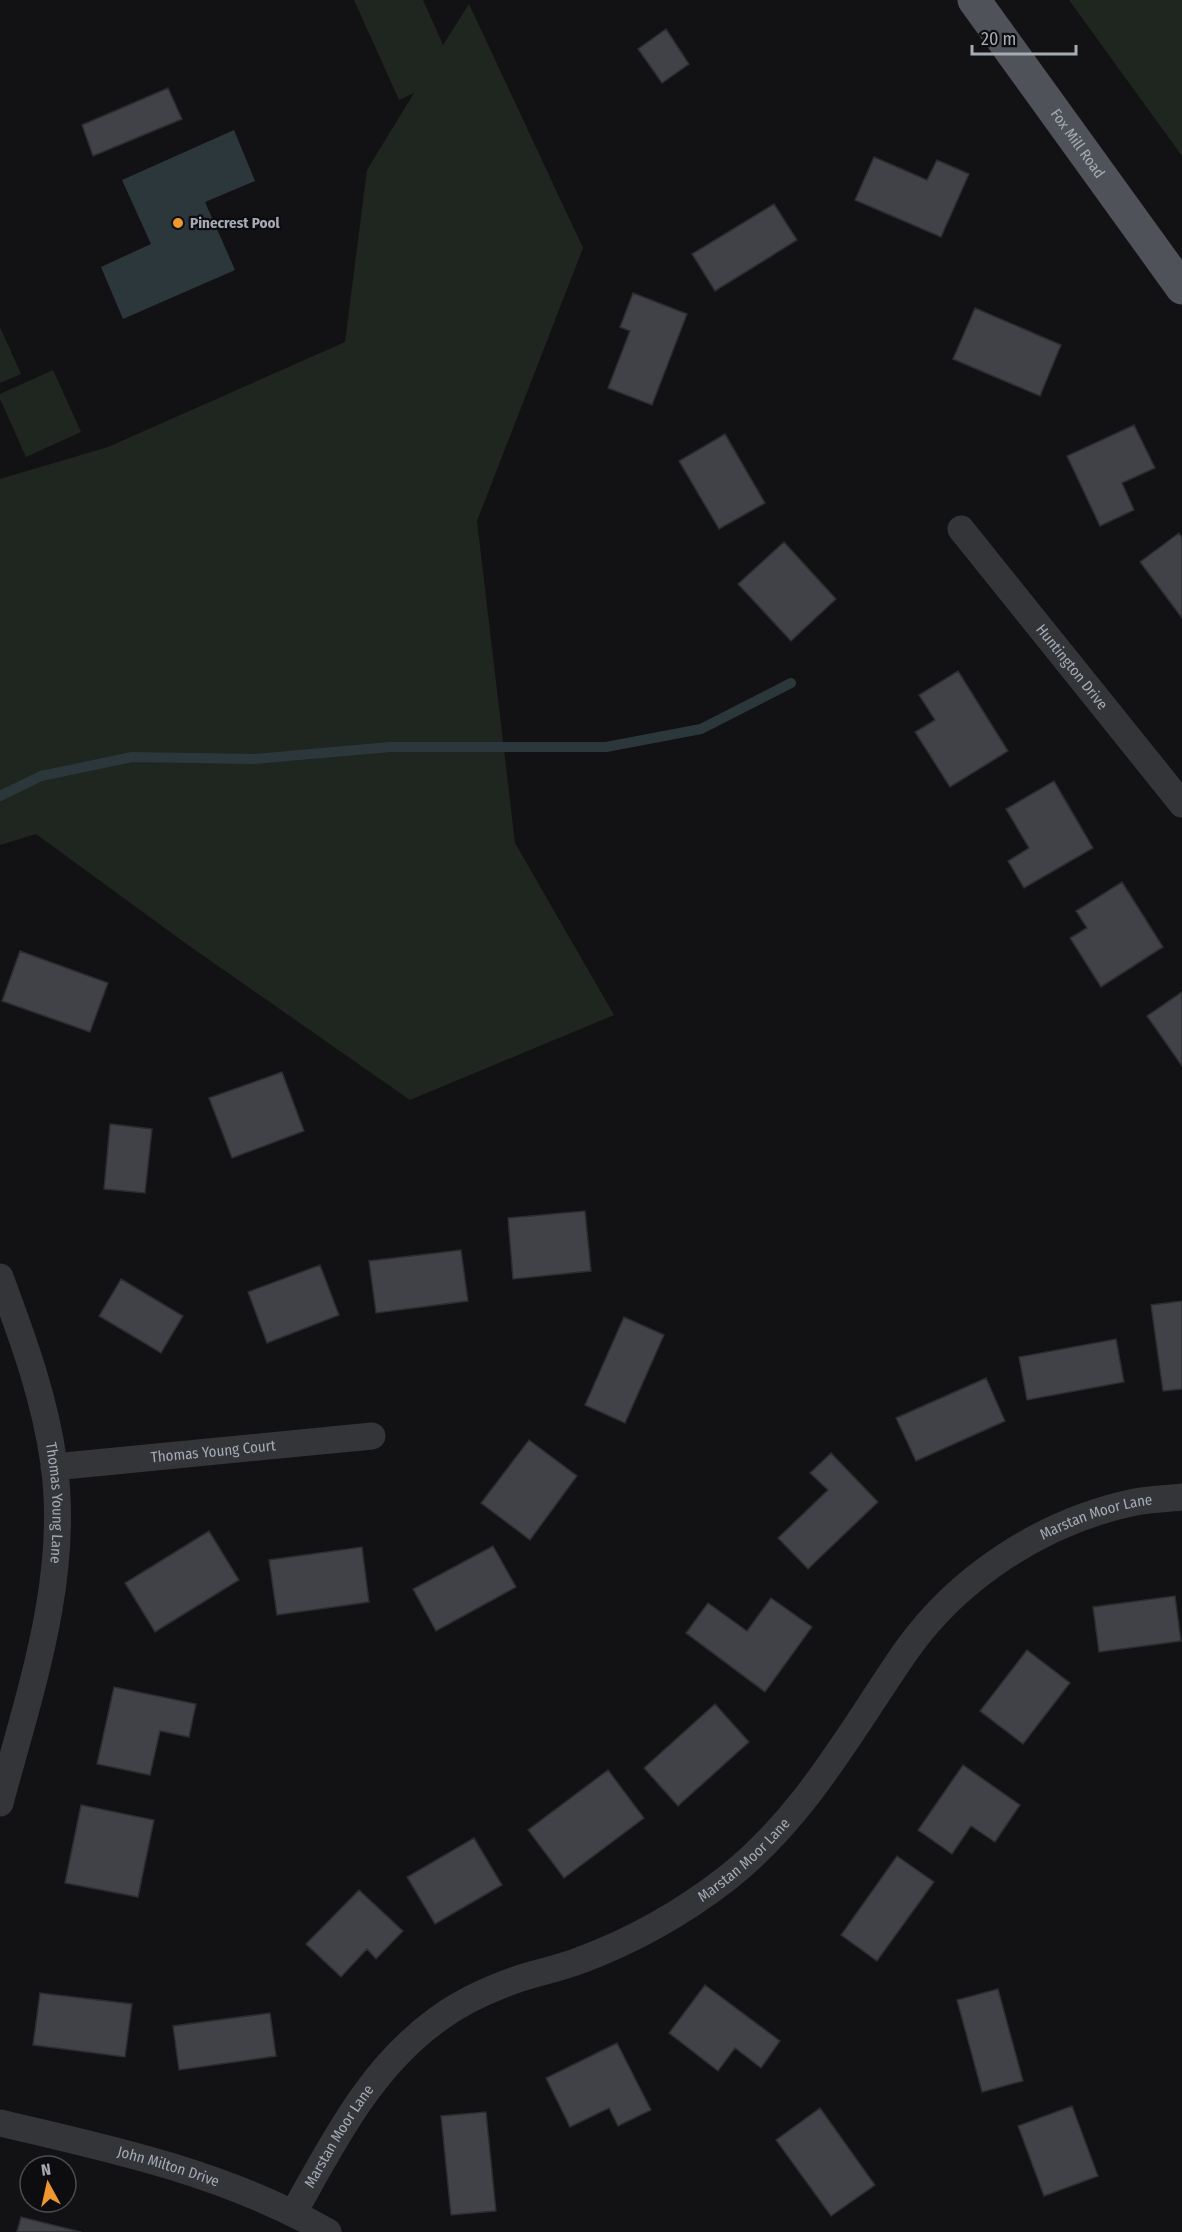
<svg xmlns="http://www.w3.org/2000/svg" width="1182" height="2232" font-family="'Fira Sans Condensed',sans-serif">
<rect width="100%" height="100%" fill="#121214"/>
<path fill="#1f261f" d="M 354,0 L 423,0 L 443,45 L 469,4 L 583,248 L 477,521 L 515,843 L 614,1015 L 410,1100 L 188,945 L 36,834 L 0,845 L 0,479 L 108,447 L 345,342 L 367,170 L 414,93 L 399,100 Z
M 1069,0 L 1182,0 L 1182,156 Z
M 0,327 L 21,374 L 0,383 Z
M 53,370 L 81,432 L 26,457 L 0,399 L 0,394 Z"/>
<path fill="#2c373c" d="M 234,130 L 255,181 L 205,202 L 235,270 L 123,319 L 101,267 L 151,244 L 122,180 Z"/>
<g fill="none" stroke-linecap="round" stroke-linejoin="round">
<path stroke="#2c373c" stroke-width="10" d="M 0,796 L 41,776 L 132,757 L 254,759 L 390,747 L 606,747 L 701,729 L 791,683"/>
</g>
<path fill="#414247" stroke="#2c2d30" stroke-width="1.5" d="M 666,29 L 689,64 L 662,83 L 638,49 Z
M 168,88 L 182,119 L 93,156 L 82,125 Z
M 874,157 L 927,180 L 937,160 L 969,174 L 941,237 L 855,200 Z
M 774,204 L 797,240 L 715,291 L 692,254 Z
M 633,293 L 687,314 L 652,405 L 608,388 L 630,331 L 620,327 Z
M 975,308 L 1061,345 L 1040,396 L 953,359 Z
M 1134,425 L 1155,468 L 1122,483 L 1134,510 L 1100,526 L 1067,456 Z
M 725,434 L 765,503 L 719,529 L 679,461 Z
M 1179,533 L 1182,538 L 1182,618 L 1140,562 Z
M 784,542 L 836,599 L 791,641 L 738,584 Z
M 958,671 L 1008,751 L 950,787 L 915,732 L 935,720 L 919,695 Z
M 1054,781 L 1093,848 L 1024,888 L 1008,861 L 1029,848 L 1006,809 Z
M 1122,882 L 1163,947 L 1101,987 L 1070,938 L 1087,928 L 1076,911 Z
M 20,951 L 108,983 L 90,1032 L 2,1001 Z
M 1182,992 L 1182,1066 L 1147,1016 Z
M 282,1072 L 304,1131 L 232,1158 L 209,1098 Z
M 110,1124 L 152,1129 L 145,1193 L 104,1189 Z
M 585,1211 L 591,1271 L 513,1279 L 508,1218 Z
M 461,1250 L 468,1301 L 376,1313 L 369,1261 Z
M 320,1265 L 339,1315 L 267,1343 L 248,1292 Z
M 121,1279 L 183,1316 L 161,1353 L 99,1316 Z
M 1182,1301 L 1182,1389 L 1163,1391 L 1151,1305 Z
M 624,1317 L 664,1335 L 625,1423 L 585,1405 Z
M 1116,1339 L 1124,1382 L 1027,1400 L 1019,1357 Z
M 986,1378 L 1005,1421 L 916,1461 L 896,1418 Z
M 529,1440 L 577,1476 L 530,1540 L 481,1503 Z
M 831,1453 L 878,1502 L 808,1569 L 778,1538 L 828,1490 L 810,1473 Z
M 209,1531 L 239,1580 L 155,1632 L 125,1583 Z
M 493,1546 L 516,1587 L 436,1631 L 413,1589 Z
M 362,1547 L 369,1602 L 277,1615 L 269,1560 Z
M 1175,1596 L 1181,1641 L 1099,1652 L 1093,1607 Z
M 771,1598 L 812,1627 L 765,1692 L 686,1633 L 708,1603 L 747,1631 Z
M 1027,1650 L 1070,1683 L 1023,1744 L 980,1711 Z
M 114,1687 L 196,1704 L 189,1737 L 160,1731 L 150,1775 L 97,1764 Z
M 715,1704 L 749,1742 L 678,1806 L 644,1768 Z
M 963,1765 L 1020,1805 L 995,1842 L 971,1826 L 952,1854 L 918,1830 Z
M 608,1770 L 644,1818 L 564,1878 L 528,1830 Z
M 81,1805 L 154,1820 L 138,1897 L 65,1883 Z
M 474,1838 L 502,1885 L 435,1924 L 407,1877 Z
M 897,1856 L 934,1882 L 877,1961 L 841,1935 Z
M 359,1890 L 403,1931 L 376,1959 L 367,1949 L 341,1977 L 306,1944 Z
M 705,1985 L 780,2041 L 761,2068 L 735,2048 L 718,2071 L 669,2033 Z
M 998,1989 L 1023,2081 L 982,2092 L 957,2000 Z
M 40,1993 L 132,2004 L 125,2057 L 33,2045 Z
M 270,2013 L 276,2056 L 179,2070 L 173,2026 Z
M 617,2043 L 651,2110 L 618,2126 L 609,2108 L 570,2127 L 546,2078 Z
M 1072,2106 L 1098,2176 L 1044,2196 L 1018,2126 Z
M 820,2108 L 875,2185 L 831,2216 L 776,2140 Z
M 486,2112 L 496,2211 L 451,2215 L 441,2116 Z
M 21,2217 L 81,2232 L 17,2232 Z"/>
<g fill="none" stroke-linecap="round" stroke-linejoin="round">
<g stroke="#333539" stroke-width="27">
<path id="s1" d="M 961,529 L 1182,804"/>
<path id="s2" d="M 0,1277 C 23,1339 45,1398 54,1464 C 70,1579 29,1694 0,1803"/>
<path id="s3" d="M 54,1467 L 372,1436"/>
<path id="s4" d="M 0,2123 C 113,2149 227,2174 328,2232"/>
<path id="s5" d="M 294,2212 C 334,2141 370,2068 438,2019 C 461,2002 492,1988 518,1979 C 539,1972 561,1968 581,1960 C 632,1941 682,1913 726,1879 C 805,1817 850,1732 906,1651 C 959,1576 1044,1521 1135,1502 C 1150,1499 1166,1499 1182,1497"/>
</g>
<path stroke="#4f5258" stroke-width="33" id="s6" d="M 974,0 L 1182,288"/>
</g>
<circle fill="#ef972f" stroke="#0d0d0f" stroke-width="2" cx="178" cy="223" r="6"/>
<g text-anchor="middle" stroke-width="4.5" stroke-linejoin="round" paint-order="stroke">
<g font-size="15" fill="#a4abb4" stroke="#0d0d0f">
<text dy="5" stroke="none"><textPath href="#s6" startOffset="177">Fox Mill Road</textPath></text>
<text dy="5" stroke="none"><textPath href="#s1" startOffset="177">Huntington Drive</textPath></text>
<text dy="5" stroke="none"><textPath href="#s3" startOffset="160">Thomas Young Court</textPath></text>
<text dy="5" stroke="none"><textPath href="#s2" startOffset="234">Thomas Young Lane</textPath></text>
<text dy="5" stroke="none"><textPath href="#s5" startOffset="1095">Marstan Moor Lane</textPath></text>
<text dy="5" stroke="none"><textPath href="#s5" startOffset="591">Marstan Moor Lane</textPath></text>
<text dy="5" stroke="none"><textPath href="#s5" startOffset="88">Marstan Moor Lane</textPath></text>
<text dy="5" stroke="none"><textPath href="#s4" startOffset="174">John Milton Drive</textPath></text>
</g>
<g font-size="15" font-weight="bold" fill="#a4abb4" stroke="#0d0d0f" text-anchor="start">
<text x="190" y="228">Pinecrest Pool</text>
</g>
</g>
<g transform="translate(48 2184) rotate(352)"><circle r="28" fill="#0d0d0f" stroke="#494c51" stroke-width="1.5"/>
<path d="M0-4.5L10 22L0 15L-10 22Z" fill="#ef972f"/>
<text y="-9" font-size="16" font-weight="bold" text-anchor="middle" fill="#a4abb4">N</text>
</g>
<path d="M972 45v9h104v-9" fill="none" stroke="#a4abb4" stroke-width="3"/>
<text x="981" y="45" font-size="18" fill="#a4abb4" stroke="#0d0d0f" stroke-width="4.5" paint-order="stroke">20 m</text>
</svg>
